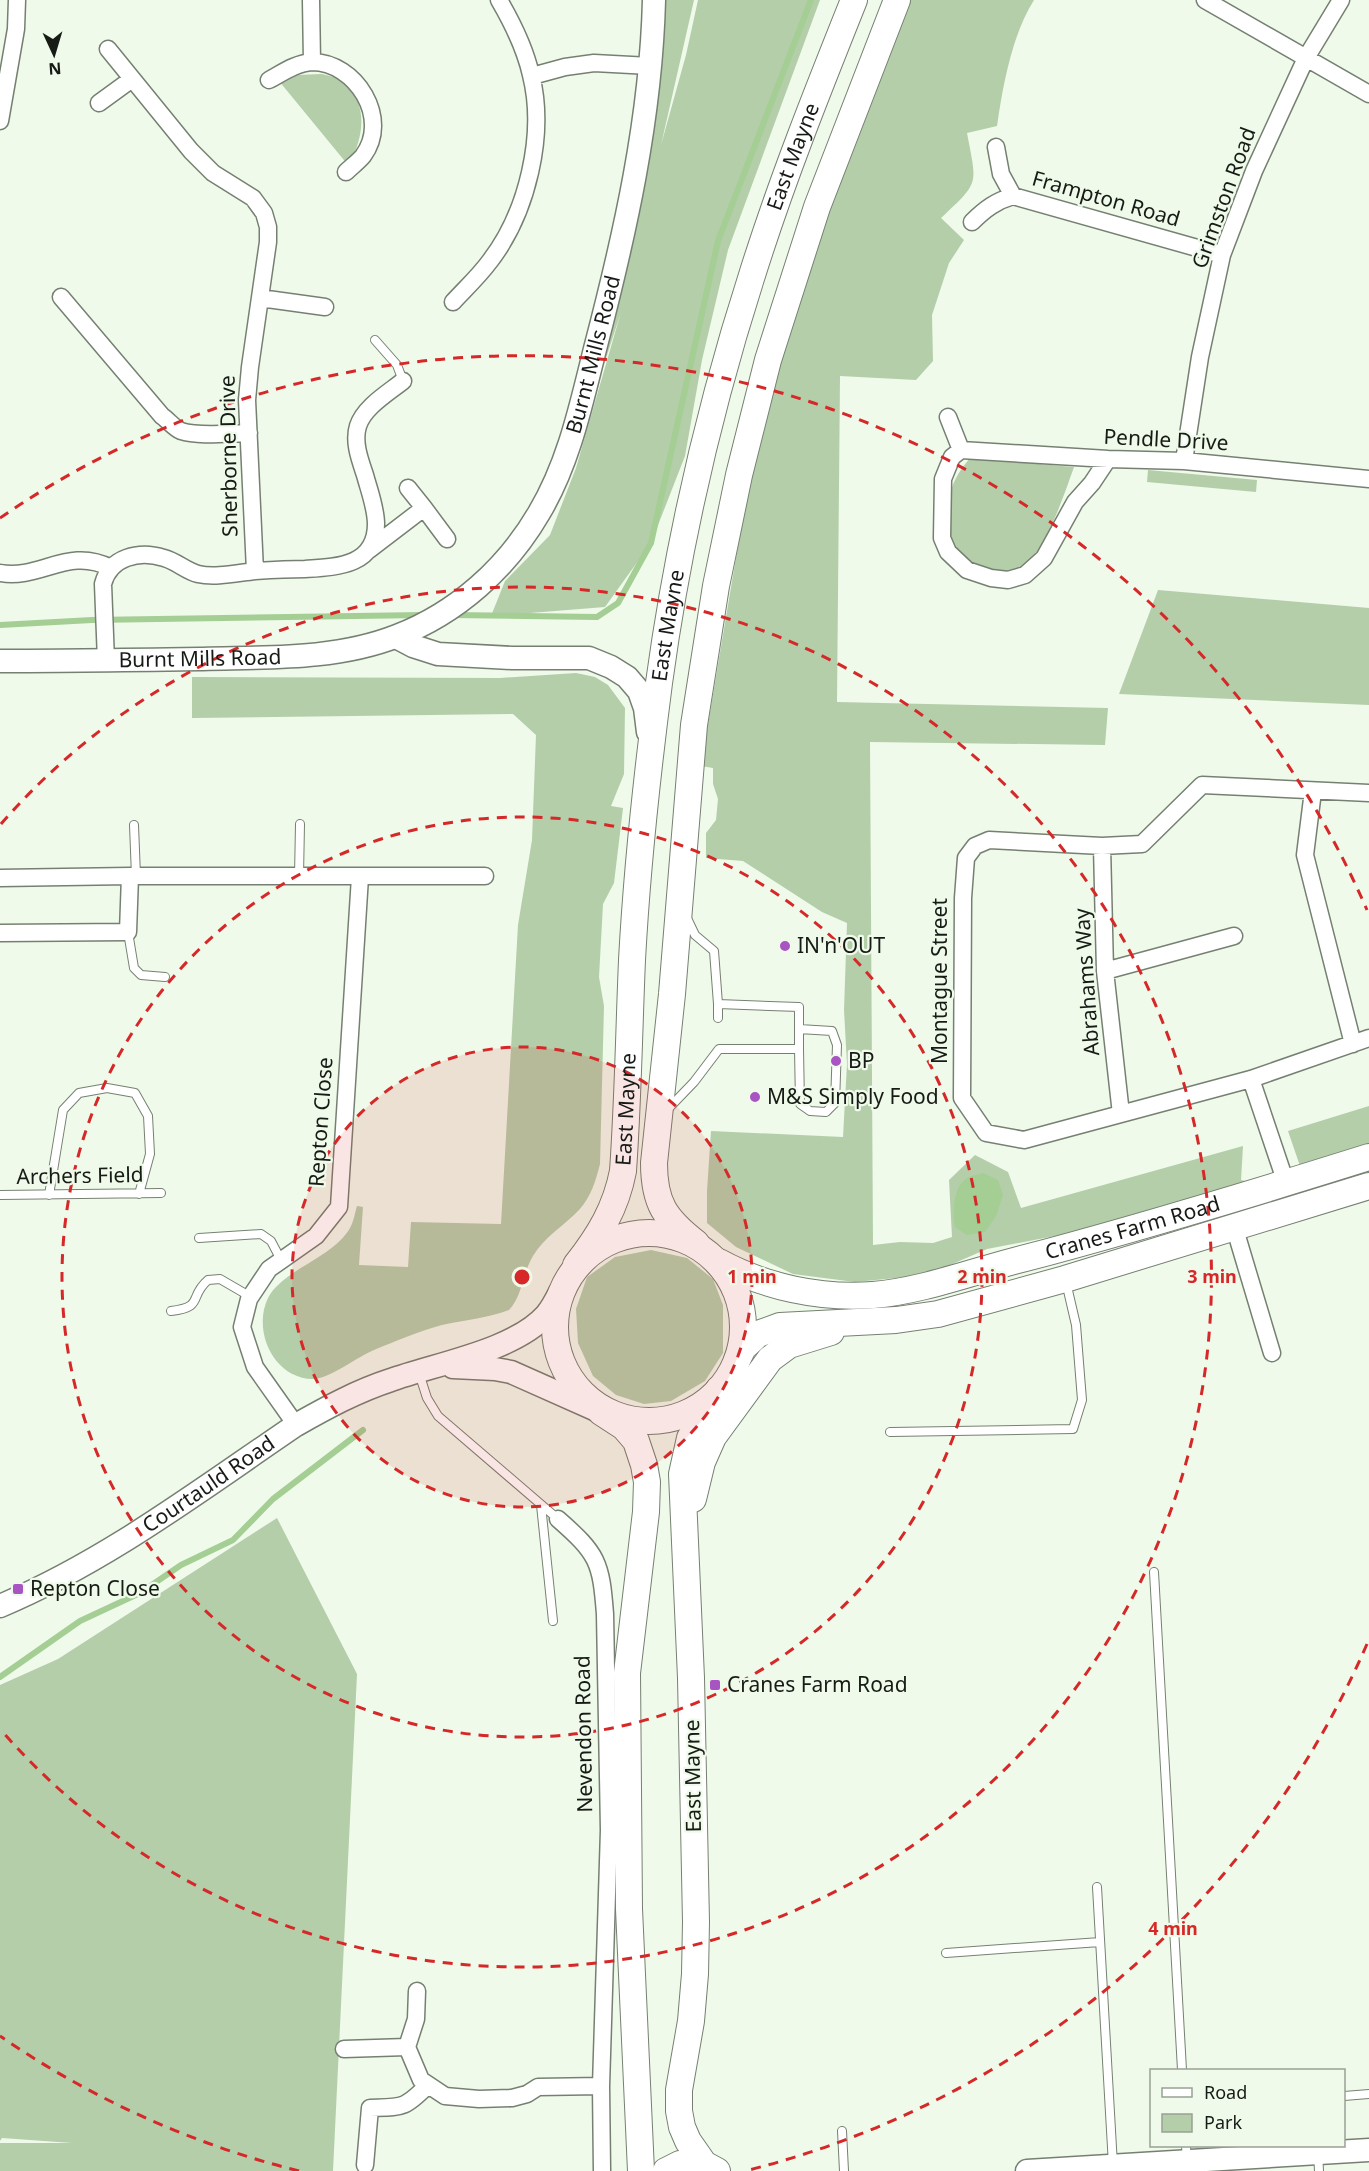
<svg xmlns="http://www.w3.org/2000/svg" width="1369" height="2171" font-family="'Noto Sans',sans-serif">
<rect width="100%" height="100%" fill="#effaea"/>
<path fill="#b3cea9" d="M 660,0 L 694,0 L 661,145 L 686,55 L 698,0 L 820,0 L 728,250 L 702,360 L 685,456 L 651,543 L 605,607 L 491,616 L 505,581 L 550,535 L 576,468 L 621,312 L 574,457 Z
M 911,0 L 1034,0 C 1012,35 1003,85 997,126 L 967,133 C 977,186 980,181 941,218 L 964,240 L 949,263 L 932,315 L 933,361 L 916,380 L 840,376 L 837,702 L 1108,708 L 1105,745 L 870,742 L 873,1245 L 900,1242 L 933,1243 L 952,1237 L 949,1180 L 975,1155 L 1008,1172 L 1021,1208 L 1243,1146 L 1241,1180 L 1249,1182 L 1096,1228 L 987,1249 L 927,1275 L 855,1282 L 793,1274 L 736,1247 L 707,1223 L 707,1191 L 711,1131 L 843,1137 L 847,1064 L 844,1010 L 847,923 L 822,912 L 743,861 L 706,858 L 706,833 L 716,820 L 718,799 L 713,784 L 713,768 L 701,766 L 748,486 L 787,330 L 820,229 Z
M 322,74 C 329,76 339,78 344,82 C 369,104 364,139 348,165 L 279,81 L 297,75 Z
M 970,458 L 1074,467 C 1065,492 1046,550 1025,565 C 1021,568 1013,573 1009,573 C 986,574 951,559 946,534 C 945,529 947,521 948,516 C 949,489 953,479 970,458 Z
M 1148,470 L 1257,480 L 1256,492 L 1147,482 Z
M 1158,590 L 1369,608 L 1369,705 L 1119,694 Z
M 576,673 L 595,677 L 608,685 L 625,708 L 624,774 L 611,806 L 623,808 L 614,883 L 603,904 L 599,977 L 604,1006 L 600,1164 C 596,1180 591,1197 579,1210 C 565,1225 544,1237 533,1256 C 522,1274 523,1295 509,1310 C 488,1318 464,1320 442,1325 C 419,1331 396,1341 374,1350 C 357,1357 329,1379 313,1379 C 274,1379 252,1331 268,1298 C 282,1270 333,1258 350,1228 C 354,1221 355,1212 357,1206 L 363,1207 L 359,1265 L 408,1267 L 411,1222 L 501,1224 L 518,925 L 532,840 L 536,735 L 513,714 L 192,718 L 192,677 L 500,678 Z
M 1369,1106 L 1369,1146 L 1300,1166 L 1288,1131 Z
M 651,1250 L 687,1258 L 713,1279 L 723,1305 L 723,1353 L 705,1381 L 671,1401 L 644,1404 L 616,1395 L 593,1376 L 578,1343 L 576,1309 L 587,1277 L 615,1257 Z
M 277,1518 L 357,1674 L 333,2171 L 0,2171 L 0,2143 L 72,2143 L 2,2138 L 0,2141 L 0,1685 L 58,1659 Z"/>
<path fill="#a4ce94" d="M 983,1173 L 998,1180 L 1003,1195 L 996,1216 L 985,1232 L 967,1235 L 955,1227 C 953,1211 952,1186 969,1177 C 973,1175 979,1175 983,1173 Z"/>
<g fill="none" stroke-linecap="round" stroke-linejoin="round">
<path stroke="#a4ce94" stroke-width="6" d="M 451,615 L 597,617 L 618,603 L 651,543 L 718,241 L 811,0
M 0,625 L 92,620 L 423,615
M 0,1677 L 80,1621 L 140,1593 L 181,1565 L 233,1540 L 273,1499 L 363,1430"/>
<g stroke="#768072" stroke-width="10">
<path id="lane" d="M 375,340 L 397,365 L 403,381
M 134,825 L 136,876
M 299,876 L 300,824
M 128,932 L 134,968 L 141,975 L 165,977
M 718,1004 L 718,1018
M 799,1029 L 832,1031 L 837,1045 L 835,1103 L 826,1112 L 810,1111 L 800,1104 L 799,1049
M 667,1110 L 694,1082 L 719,1049 L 799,1049 L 799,1007 L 718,1004 L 714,951 L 695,935 L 685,914
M 0,1195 L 161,1193
M 49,1195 L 63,1110 L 79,1093 L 107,1088 L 135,1093 L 148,1116 L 150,1154 L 139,1194
M 199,1238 L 261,1234 L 271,1241 L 281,1260
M 171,1311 C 205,1307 188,1297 208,1280 L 220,1279 L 251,1297
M 419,1373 L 427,1398 L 438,1416 L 558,1519
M 890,1432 L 1073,1429 L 1082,1400 L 1076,1325 L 1066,1282
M 541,1505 L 553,1621
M 1154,1572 L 1182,2070
M 1097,1887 L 1113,2165
M 946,1953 L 1100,1942
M 1344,2096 L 1369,2094
M 842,2131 L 844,2171
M 1186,2146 L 1187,2161
M 1318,2153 L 1319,2171"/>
</g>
<g stroke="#768072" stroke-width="19">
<path id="street" d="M 311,0 L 312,62
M 1205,0 L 1369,94
M 532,76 L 565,67 L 594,63 L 650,66
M 269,80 C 282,73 296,63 312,62 C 356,62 391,119 363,156 C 358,162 351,167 346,172
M 99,103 L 132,79
M 0,121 L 16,29 L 17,0
M 996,147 L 1001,174 L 1013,196
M 1013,196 L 1222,255
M 972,222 C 985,209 996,201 1013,196
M 61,297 L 162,416 C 168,420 174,428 181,431 C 199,437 230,433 249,433
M 260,298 L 325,307
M 453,302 C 465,289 479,276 490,261 C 527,213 546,135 531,75 C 525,48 513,24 499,0
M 948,417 L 961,450
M 961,450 L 1108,459 L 1184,461 L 1369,479
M 961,450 L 952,457 L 943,479 L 942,538 L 948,552 L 967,570 L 991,578 L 1008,580 L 1025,575 L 1044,558 L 1075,502 L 1092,483 L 1108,459
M 1184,461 L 1200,357 L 1222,255 L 1254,171 L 1306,58 L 1341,0
M 408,488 L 424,508
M 369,550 L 424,508 L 447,539
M 255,571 C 271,570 288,569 305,569 C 337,567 376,566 376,524 C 376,508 369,490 365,475 C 360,460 353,442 358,426 C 364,407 388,393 403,381
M 0,573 C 41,580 68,546 111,568
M 106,661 L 103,584 C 110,557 139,550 164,558 C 176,561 186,571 198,574 C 215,578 237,573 255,571 L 247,400 L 250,367 L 268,242 L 268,227 L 264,213 L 253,198 L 213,173 L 191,151 L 108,49
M 1313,791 L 1305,855 L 1353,1044
M 1369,793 L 1202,785 L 1142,844 L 1102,846 L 989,840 L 975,846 L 966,858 L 963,898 L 962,1098 L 986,1133 L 1024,1140 L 1251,1079 L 1369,1038
M 1102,846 L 1105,971 L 1121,1114
M 0,878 L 130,876
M 0,933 L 128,932 L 130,876 L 485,876
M 1105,971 L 1234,936
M 1251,1079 L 1286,1183
M 1234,1226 L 1272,1353
M 296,1425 L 255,1367 L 242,1327 L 249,1299 L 269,1269 L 316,1236 L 339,1207 L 360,877
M 558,1519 C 598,1554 601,1562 605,1614 L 609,1830 L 601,2086 L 602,2171
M 417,1991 L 416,2019 L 407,2047 L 421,2080 L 445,2096 L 479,2099 L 512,2098 L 527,2094 L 538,2087 L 601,2086
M 344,2049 L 407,2047
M 365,2165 L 370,2108 C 403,2107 404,2109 428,2085"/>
</g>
<g stroke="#768072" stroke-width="25">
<g id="secondary">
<path d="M 396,637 L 413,646 L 438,654 L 512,658 L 589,658 L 611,667 L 627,677 L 639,691 L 645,708 L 648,732"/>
<path id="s1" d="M 0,661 C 68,661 135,660 203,659 C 267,657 336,660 397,636 C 457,613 507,568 539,513 C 569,463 581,405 595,349 C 625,234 651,119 654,0"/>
<path d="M 453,1367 L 495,1369 L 511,1372 L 601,1412"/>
<path id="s2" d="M 0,1606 C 107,1561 200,1490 296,1425 C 326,1408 357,1391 391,1380 C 435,1364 514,1351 546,1315 C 552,1308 556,1300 560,1292"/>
<path d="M 1027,2171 L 1369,2150"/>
</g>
</g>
<g stroke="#768072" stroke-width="28">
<g id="primary">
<circle cx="649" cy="1327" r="94"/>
<path d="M 696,1243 C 665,1219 654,1203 654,1163 L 672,994 L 694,725 L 716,586 L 739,475 L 768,360 L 817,207 L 897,0"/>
<path id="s3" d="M 719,1262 C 765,1287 820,1299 873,1295 C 921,1291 968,1273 1014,1261 C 1134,1230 1251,1194 1369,1157"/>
<path id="s4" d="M 576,1265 C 599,1236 616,1208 623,1171 C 628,1101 629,1030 632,960 C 637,867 647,775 659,683 C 678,544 710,405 753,272 C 782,180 818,90 854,0"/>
<path d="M 737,1360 L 743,1348 L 758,1334 L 780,1326 L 896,1320 L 938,1314 L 1065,1279 L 1369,1186"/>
<path d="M 601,1412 L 624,1427 L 636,1441 L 644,1465 L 647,1482 L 646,1512 L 627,1673 L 629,1909 L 641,2171"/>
<path d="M 693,1499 L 702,1462 L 713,1437 L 770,1359 L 789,1345 L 831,1332"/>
<path d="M 666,2171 L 680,2164 L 704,2164"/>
<path d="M 717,2171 L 704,2164 L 688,2141 L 682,2127 L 679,2111 L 679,2090 L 691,2021 L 695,1974 L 696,1922 L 691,1678 L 682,1474 L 690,1438 L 719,1389"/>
</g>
</g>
<use href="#lane" stroke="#fff" stroke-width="8"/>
<use href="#street" stroke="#fff" stroke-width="16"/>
<use href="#secondary" stroke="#fff" stroke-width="22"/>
<use href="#primary" stroke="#fff" stroke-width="26"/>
</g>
<circle cx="522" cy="1277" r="230" fill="#d62828" fill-opacity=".12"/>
<g fill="none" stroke="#d62828" stroke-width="3" stroke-dasharray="10 8">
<circle cx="522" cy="1277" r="230"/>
<circle cx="522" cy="1277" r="460"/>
<path d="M1 824A690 690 0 1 1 1 1730"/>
<path d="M1367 1644A921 921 0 0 1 745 2171M299 2171A921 921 0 0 1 0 2036M0 518A921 921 0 0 1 1367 910"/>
</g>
<g fill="#a854c3" stroke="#effaea" stroke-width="2">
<circle cx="785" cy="946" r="6"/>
<circle cx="836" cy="1061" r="6"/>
<circle cx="755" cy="1097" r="6"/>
<rect x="12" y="1583" width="12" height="12" rx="3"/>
<rect x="709" y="1679" width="12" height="12" rx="3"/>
</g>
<g text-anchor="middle" stroke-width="4.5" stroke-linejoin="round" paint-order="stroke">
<g font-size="21" fill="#171b16" stroke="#effaea">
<text dy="7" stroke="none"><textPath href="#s4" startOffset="1140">East Mayne</textPath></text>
<text transform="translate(1224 198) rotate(-70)" y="7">Grimston Road</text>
<text transform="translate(1106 199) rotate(16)" y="7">Frampton Road</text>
<text dy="7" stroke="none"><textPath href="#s1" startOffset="759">Burnt Mills Road</textPath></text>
<text transform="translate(1166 440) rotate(3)" y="7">Pendle Drive</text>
<text transform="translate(229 456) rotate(-91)" y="7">Sherborne Drive</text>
<text dy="7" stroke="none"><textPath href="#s4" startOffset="654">East Mayne</textPath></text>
<text dy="7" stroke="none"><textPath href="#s1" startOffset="200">Burnt Mills Road</textPath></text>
<text transform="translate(940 981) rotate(-90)" y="7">Montague Street</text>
<text transform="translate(1087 982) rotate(-94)" y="7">Abrahams Way</text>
<text dy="7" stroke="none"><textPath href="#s4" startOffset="168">East Mayne</textPath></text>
<text transform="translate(321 1122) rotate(-86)" y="7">Repton Close</text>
<text transform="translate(80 1176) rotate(-1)" y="7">Archers Field</text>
<text dy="7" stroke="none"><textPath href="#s3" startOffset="428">Cranes Farm Road</textPath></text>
<text dy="7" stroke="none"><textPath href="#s2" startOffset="242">Courtauld Road</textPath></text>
<text transform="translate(584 1734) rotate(-91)" y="7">Nevendon Road</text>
<text transform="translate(693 1776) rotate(-91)" y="7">East Mayne</text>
</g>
<g font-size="21" fill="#171b16" stroke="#effaea" text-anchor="start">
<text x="797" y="953">IN'n'OUT</text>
<text x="848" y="1068">BP</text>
<text x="767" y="1104">M&amp;S Simply Food</text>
<text x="30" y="1596">Repton Close</text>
<text x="727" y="1692">Cranes Farm Road</text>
</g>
</g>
<circle cx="522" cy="1277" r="9" fill="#d62828" stroke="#effaea" stroke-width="3"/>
<g font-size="18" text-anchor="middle" font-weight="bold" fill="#d62828" stroke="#effaea" stroke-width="4.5" stroke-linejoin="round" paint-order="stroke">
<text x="752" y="1283">1 min</text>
<text x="982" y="1283">2 min</text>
<text x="1212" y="1283">3 min</text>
<text x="1173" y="1935">4 min</text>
</g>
<rect x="1150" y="2069" width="195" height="78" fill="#effaea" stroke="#99a195" stroke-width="1.5"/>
<rect x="1162" y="2088" width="30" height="9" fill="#ffffff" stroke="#99a195" stroke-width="1.5"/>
<text x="1204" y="2099" font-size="18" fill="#171b16">Road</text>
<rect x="1162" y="2114" width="30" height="18" fill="#b3cea9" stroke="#99a195" stroke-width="1.5"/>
<text x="1204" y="2129" font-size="18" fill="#171b16">Park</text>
<g transform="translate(54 54) rotate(176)" stroke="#effaea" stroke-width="4.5" paint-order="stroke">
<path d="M0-4.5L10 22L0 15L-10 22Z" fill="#171b16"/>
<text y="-9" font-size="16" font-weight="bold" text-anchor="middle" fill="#171b16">N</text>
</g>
</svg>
